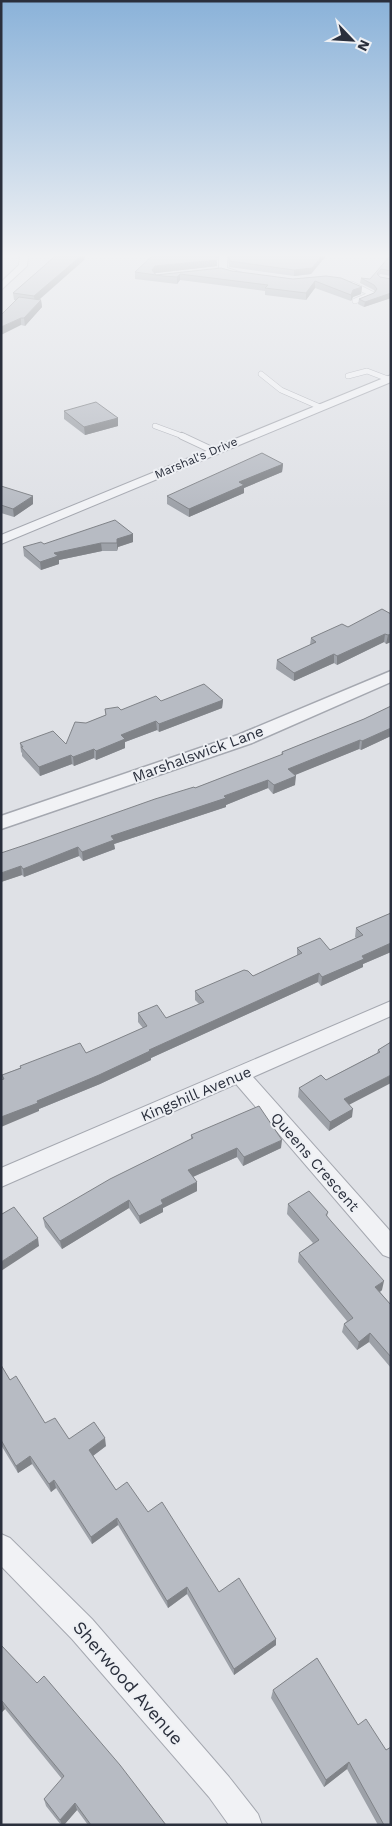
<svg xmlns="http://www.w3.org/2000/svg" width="392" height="1826" font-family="'Work Sans',sans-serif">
<rect width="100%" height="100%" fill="#dfe1e6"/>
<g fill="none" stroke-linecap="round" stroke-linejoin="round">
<g stroke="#a5a8b0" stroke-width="6">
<path id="service-far1" d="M 352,284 L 372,294 L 355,301
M 261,374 L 281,390 L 320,407
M 348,376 L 367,371 L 388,379
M 155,426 L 185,437"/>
</g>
<g stroke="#a5a8b0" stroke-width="8">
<path id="service" d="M 182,436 L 214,451"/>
</g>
<g stroke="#a5a8b0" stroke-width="2">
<path id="minor" d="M 20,256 L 28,256 L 27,266 L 1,290 L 1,282 L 19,265 Z
M 219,256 L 227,256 L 227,268 L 248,275 L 244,278 L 219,272 Z
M 391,375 L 391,382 L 1,544 L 1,535 Z
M 391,1001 L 391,1016 L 253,1077 L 391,1232 L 391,1258 L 383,1255 L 236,1084 L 1,1187 L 1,1168 Z
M 1,1534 L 10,1538 L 92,1619 L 229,1777 L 258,1814 L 262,1825 L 229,1825 L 209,1797 L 72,1639 L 1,1566 Z"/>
</g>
<g stroke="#a5a8b0" stroke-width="3">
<path id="tertiary" d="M 391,671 L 391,682 L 252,743 L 1,829 L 1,816 L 238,735 Z"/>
</g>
<use href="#service-far1" stroke="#f1f2f5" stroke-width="5"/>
<use href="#service" stroke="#f1f2f5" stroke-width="6"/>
<use href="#minor" fill="#f1f2f5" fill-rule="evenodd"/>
<use href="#tertiary" fill="#f1f2f5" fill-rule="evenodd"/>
</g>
<path fill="#9da1a8" d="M 55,256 L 85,256 L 84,260 L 39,300 L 41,300 L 42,307 L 25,326 L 21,325 L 16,300 L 14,300 L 13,293 L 44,266 Z
M 217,256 L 217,266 L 156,273 L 155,273 L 156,275 L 232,271 L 293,279 L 326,276 L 362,287 L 361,294 L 353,297 L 351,301 L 315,288 L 306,300 L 265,295 L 265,291 L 180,280 L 177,284 L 135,279 L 135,272 Z
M 228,256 L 326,256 L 311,274 L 294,276 L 229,267 Z
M 391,256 L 391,276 L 380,274 L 379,276 L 380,277 L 391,279 L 391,298 L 364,307 L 358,304 L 359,299 L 374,293 L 375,292 L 374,290 L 360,283 L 361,278 L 370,279 Z
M 64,411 L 118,418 L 118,426 L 85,435 L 64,419 Z
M 283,464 L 282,472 L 244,488 L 244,493 L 189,517 L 167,504 L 167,496 Z
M 1,486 L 33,496 L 33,504 L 14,517 L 1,513 Z
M 133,534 L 133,542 L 118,547 L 117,551 L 102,551 L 59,560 L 59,564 L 41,570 L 24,556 L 23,547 L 44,544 Z
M 391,614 L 391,642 L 386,644 L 384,642 L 337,665 L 334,663 L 294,681 L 276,669 L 277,660 L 310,645 L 311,638 Z
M 223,700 L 222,708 L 159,732 L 157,730 L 125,742 L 125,748 L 96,760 L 94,758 L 74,766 L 72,764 L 40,776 L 22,756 L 22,753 L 21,752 L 20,743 L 66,744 L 86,723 L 106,715 L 105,709 L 121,710 L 161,701 Z
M 391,706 L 391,736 L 361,750 L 359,749 L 294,775 L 295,785 L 273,794 L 268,788 L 226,805 L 226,807 L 114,844 L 115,849 L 83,861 L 79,856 L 24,877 L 22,875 L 1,882 L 25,845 L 195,788 L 281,755 L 282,752 L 364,719 Z
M 391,913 L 391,952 L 363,964 L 363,967 L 321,986 L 318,982 L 151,1058 L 151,1060 L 100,1084 L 39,1109 L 39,1111 L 2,1080 L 2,1075 L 20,1068 L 20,1066 L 86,1053 L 143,1028 L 138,1022 L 138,1013 L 166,1018 L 199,1004 L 195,1000 L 195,991 L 253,976 L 297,956 L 297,948 L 330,950 L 356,938 L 355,937 L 356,928 Z
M 391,1042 L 349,1104 L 352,1117 L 329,1131 L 298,1097 L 299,1088 L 326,1080 L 377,1053 L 378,1050 Z
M 191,1135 L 281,1148 L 243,1166 L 237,1157 L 193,1177 L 197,1191 L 163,1208 L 163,1212 L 140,1224 L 129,1208 L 62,1249 L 45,1227 L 43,1218 L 191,1139 Z
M 288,1204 L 328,1212 L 327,1217 L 382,1290 L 380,1292 L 391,1305 L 391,1368 L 369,1342 L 357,1350 L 342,1332 L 344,1324 L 347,1321 L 298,1262 L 299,1253 L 313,1243 L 287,1214 Z
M 1,1365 L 10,1380 L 45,1423 L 69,1439 L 106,1446 L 93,1456 L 116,1490 L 148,1512 L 219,1592 L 276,1639 L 276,1645 L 234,1675 L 187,1594 L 168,1608 L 118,1525 L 92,1544 L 56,1488 L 51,1492 L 32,1464 L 18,1473 L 1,1445 Z
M 1,1645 L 166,1825 L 88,1825 L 77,1810 L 64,1825 L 61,1825 L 46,1806 L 44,1799 L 62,1779 L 5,1709 L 1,1713 Z
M 317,1658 L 391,1825 L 378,1825 L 347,1769 L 324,1787 L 271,1698 L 273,1690 Z"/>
<path fill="#808388" d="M 81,256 L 85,256 L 84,260 L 35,303 L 34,296 Z
M 322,256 L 326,256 L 311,274 L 294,276 L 294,270 Z
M 217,260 L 217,266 L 156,273 L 154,274 L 152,270 L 155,266 Z
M 180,274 L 180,280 L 177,284 L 177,277 Z
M 315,281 L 315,288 L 306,300 L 306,293 Z
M 362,287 L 361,294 L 353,297 L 351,301 L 351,295 L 353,290 Z
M 391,293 L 391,298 L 364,307 L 365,302 Z
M 41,300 L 42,307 L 25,326 L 24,318 Z
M 21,318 L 21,325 L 1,335 L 1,327 Z
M 118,418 L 118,426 L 85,435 L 84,427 Z
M 283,464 L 282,472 L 244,488 L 244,493 L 189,517 L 189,509 L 239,482 Z
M 33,496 L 33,504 L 14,517 L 13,509 Z
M 133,534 L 133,542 L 118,547 L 117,551 L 117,539 Z
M 101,543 L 102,551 L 59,560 L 59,564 L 41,570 L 40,562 L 54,553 Z
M 385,634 L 384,642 L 337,665 L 337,656 Z
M 391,634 L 391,642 L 386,644 L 388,635 Z
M 334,654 L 334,663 L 294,681 L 294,673 Z
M 223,700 L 222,708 L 159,732 L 159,724 Z
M 156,721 L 157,730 L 125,742 L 125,748 L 96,760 L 96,751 L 121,735 Z
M 391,728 L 391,736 L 361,750 L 362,741 Z
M 360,740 L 359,749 L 288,778 L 288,769 Z
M 94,749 L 94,758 L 74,766 L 73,757 Z
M 71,755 L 72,764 L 40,776 L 39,767 Z
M 296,776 L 295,785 L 273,794 L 274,785 Z
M 268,780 L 268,788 L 226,805 L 226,807 L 114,844 L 115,849 L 83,861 L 82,852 L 111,836 L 224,796 Z
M 78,847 L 79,856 L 24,877 L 23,869 Z
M 21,866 L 22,875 L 1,882 L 1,873 Z
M 391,943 L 391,952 L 363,964 L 363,967 L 321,986 L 322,977 L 362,956 Z
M 319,973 L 318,982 L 151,1058 L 151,1060 L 100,1084 L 39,1109 L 39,1111 L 1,1127 L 1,1117 L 149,1050 Z
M 391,1075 L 391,1083 L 343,1108 L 344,1099 Z
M 353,1109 L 352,1117 L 329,1131 L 330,1122 Z
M 282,1140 L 281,1148 L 243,1166 L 244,1157 Z
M 237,1148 L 237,1157 L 188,1179 L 188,1170 Z
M 197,1182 L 197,1191 L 163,1208 L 163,1212 L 140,1224 L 139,1216 L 161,1200 Z
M 129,1200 L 129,1208 L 62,1249 L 60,1241 Z
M 38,1238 L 39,1246 L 1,1271 L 1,1262 Z
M 384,1281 L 382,1290 L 374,1296 L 375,1287 Z
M 370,1333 L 369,1342 L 357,1350 L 359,1342 Z
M 105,1438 L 106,1446 L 90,1458 L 89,1450 Z
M 30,1456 L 32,1464 L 18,1473 L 16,1466 Z
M 54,1480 L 56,1488 L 51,1492 L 49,1484 Z
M 117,1518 L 118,1525 L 92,1544 L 91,1537 Z
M 187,1587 L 187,1594 L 168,1608 L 167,1601 Z
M 276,1639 L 276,1645 L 234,1675 L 234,1669 Z
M 2,1701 L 5,1709 L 1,1713 L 1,1702 Z
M 349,1762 L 347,1769 L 324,1787 L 326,1780 Z
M 75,1803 L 77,1810 L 64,1825 L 62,1825 L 60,1820 Z"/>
<path fill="#b7bbc3" stroke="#808388" d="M 55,256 L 81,256 L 34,296 L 13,293 L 44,266 Z
M 152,256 L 217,256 L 217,260 L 155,266 L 152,270 L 156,275 L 221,268 L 232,271 L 293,279 L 326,276 L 341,278 L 362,287 L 353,290 L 351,295 L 315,281 L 306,293 L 265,288 L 268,285 L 180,274 L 177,277 L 163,276 L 135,272 Z
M 229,256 L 322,256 L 312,268 L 294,270 L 229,261 Z
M 390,256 L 391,256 L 391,271 L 381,269 L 377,274 L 380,277 L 391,279 L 391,293 L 365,302 L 359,299 L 374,293 L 377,289 L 374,285 L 361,278 L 370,279 Z
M 19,297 L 41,300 L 24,318 L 21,318 L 1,327 L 1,315 Z
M 96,402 L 118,418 L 84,427 L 64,411 Z
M 262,453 L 283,464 L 239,482 L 244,485 L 189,509 L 167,496 Z
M 1,486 L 33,496 L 13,509 L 1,505 Z
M 115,520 L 133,534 L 117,539 L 117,543 L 101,543 L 54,553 L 58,556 L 40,562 L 23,547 L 41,542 L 44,544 Z
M 382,609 L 391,614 L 391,634 L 388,635 L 385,634 L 337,656 L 334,654 L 294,673 L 277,660 L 316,642 L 311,638 L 342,624 L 348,627 Z
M 204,684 L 223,700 L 159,724 L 156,721 L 121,735 L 125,739 L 96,751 L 94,749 L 73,757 L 71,755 L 39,767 L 21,747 L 23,747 L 20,743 L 53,731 L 66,744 L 75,722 L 86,723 L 106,715 L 105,709 L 118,707 L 121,710 L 156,696 L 161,701 Z
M 391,706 L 391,728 L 362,741 L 360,740 L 288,769 L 296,776 L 274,785 L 268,780 L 224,796 L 226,798 L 111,836 L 114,840 L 82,852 L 78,847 L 23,869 L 21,866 L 1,873 L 1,853 L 25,845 L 155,799 L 194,787 L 195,788 L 283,754 L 282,752 L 364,719 Z
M 391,913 L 391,943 L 362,956 L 364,959 L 322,977 L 319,973 L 149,1050 L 150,1051 L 99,1075 L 37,1101 L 38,1103 L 1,1117 L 1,1080 L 4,1079 L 2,1075 L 21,1068 L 20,1066 L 80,1043 L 86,1053 L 147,1026 L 138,1013 L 157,1005 L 166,1018 L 204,1002 L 195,991 L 244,970 L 248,971 L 253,976 L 302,953 L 297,948 L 320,938 L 330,950 L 363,935 L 356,928 Z
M 391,1042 L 391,1075 L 344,1099 L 353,1109 L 330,1122 L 299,1088 L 321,1075 L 326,1080 L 380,1052 L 378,1050 Z
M 259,1106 L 282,1140 L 244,1157 L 237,1148 L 188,1170 L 197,1182 L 161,1200 L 163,1204 L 139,1216 L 129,1200 L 60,1241 L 43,1218 L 110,1179 L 193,1138 L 191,1135 Z
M 309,1191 L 328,1212 L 326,1215 L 331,1221 L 384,1281 L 375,1287 L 391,1305 L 391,1357 L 370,1333 L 359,1342 L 344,1324 L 353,1318 L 299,1253 L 319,1240 L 288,1204 Z
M 14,1207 L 38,1238 L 1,1262 L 1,1213 L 2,1214 Z
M 1,1365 L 10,1380 L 16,1376 L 45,1423 L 55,1418 L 69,1439 L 94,1422 L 105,1438 L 89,1450 L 116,1490 L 127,1482 L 148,1512 L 162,1502 L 219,1592 L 239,1578 L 276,1639 L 234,1669 L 187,1587 L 167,1601 L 117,1518 L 91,1537 L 54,1480 L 49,1484 L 30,1456 L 16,1466 L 1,1440 Z
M 1,1645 L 37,1683 L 44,1676 L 120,1765 L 166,1825 L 91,1825 L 75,1803 L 60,1820 L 44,1799 L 64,1776 L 2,1701 L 1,1702 Z
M 317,1658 L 358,1725 L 366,1719 L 386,1750 L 391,1747 L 391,1825 L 384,1825 L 349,1762 L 326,1780 L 273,1690 Z"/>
<linearGradient id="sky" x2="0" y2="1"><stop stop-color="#8ab2d9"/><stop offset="0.5" stop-color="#f1f2f4"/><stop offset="1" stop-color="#f1f2f4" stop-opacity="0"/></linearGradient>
<rect width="392" height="511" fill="url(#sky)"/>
<g text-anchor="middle" stroke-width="4" stroke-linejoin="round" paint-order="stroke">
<g font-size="12" fill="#2a2f3c" stroke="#eef0f4">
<text transform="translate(196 458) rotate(-23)" y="4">Marshal's Drive</text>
</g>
<g font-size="15" fill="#2a2f3c" stroke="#eef0f4">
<text transform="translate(198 754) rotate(-20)" y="5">Marshalswick Lane</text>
<text transform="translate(196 1094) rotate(-23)" y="5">Kingshill Avenue</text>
<text transform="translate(315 1162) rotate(49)" y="5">Queens Crescent</text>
</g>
<g font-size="18" fill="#2a2f3c" stroke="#eef0f4">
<text transform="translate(128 1683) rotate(49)" y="6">Sherwood Avenue</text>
</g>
</g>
<rect width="392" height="1826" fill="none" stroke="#2a2f3c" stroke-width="5"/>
<g transform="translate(352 40) rotate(115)" stroke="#eef0f4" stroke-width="4" paint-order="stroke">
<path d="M0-4L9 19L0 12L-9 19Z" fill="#2a2f3c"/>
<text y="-8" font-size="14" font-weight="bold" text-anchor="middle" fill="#2a2f3c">N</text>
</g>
</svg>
